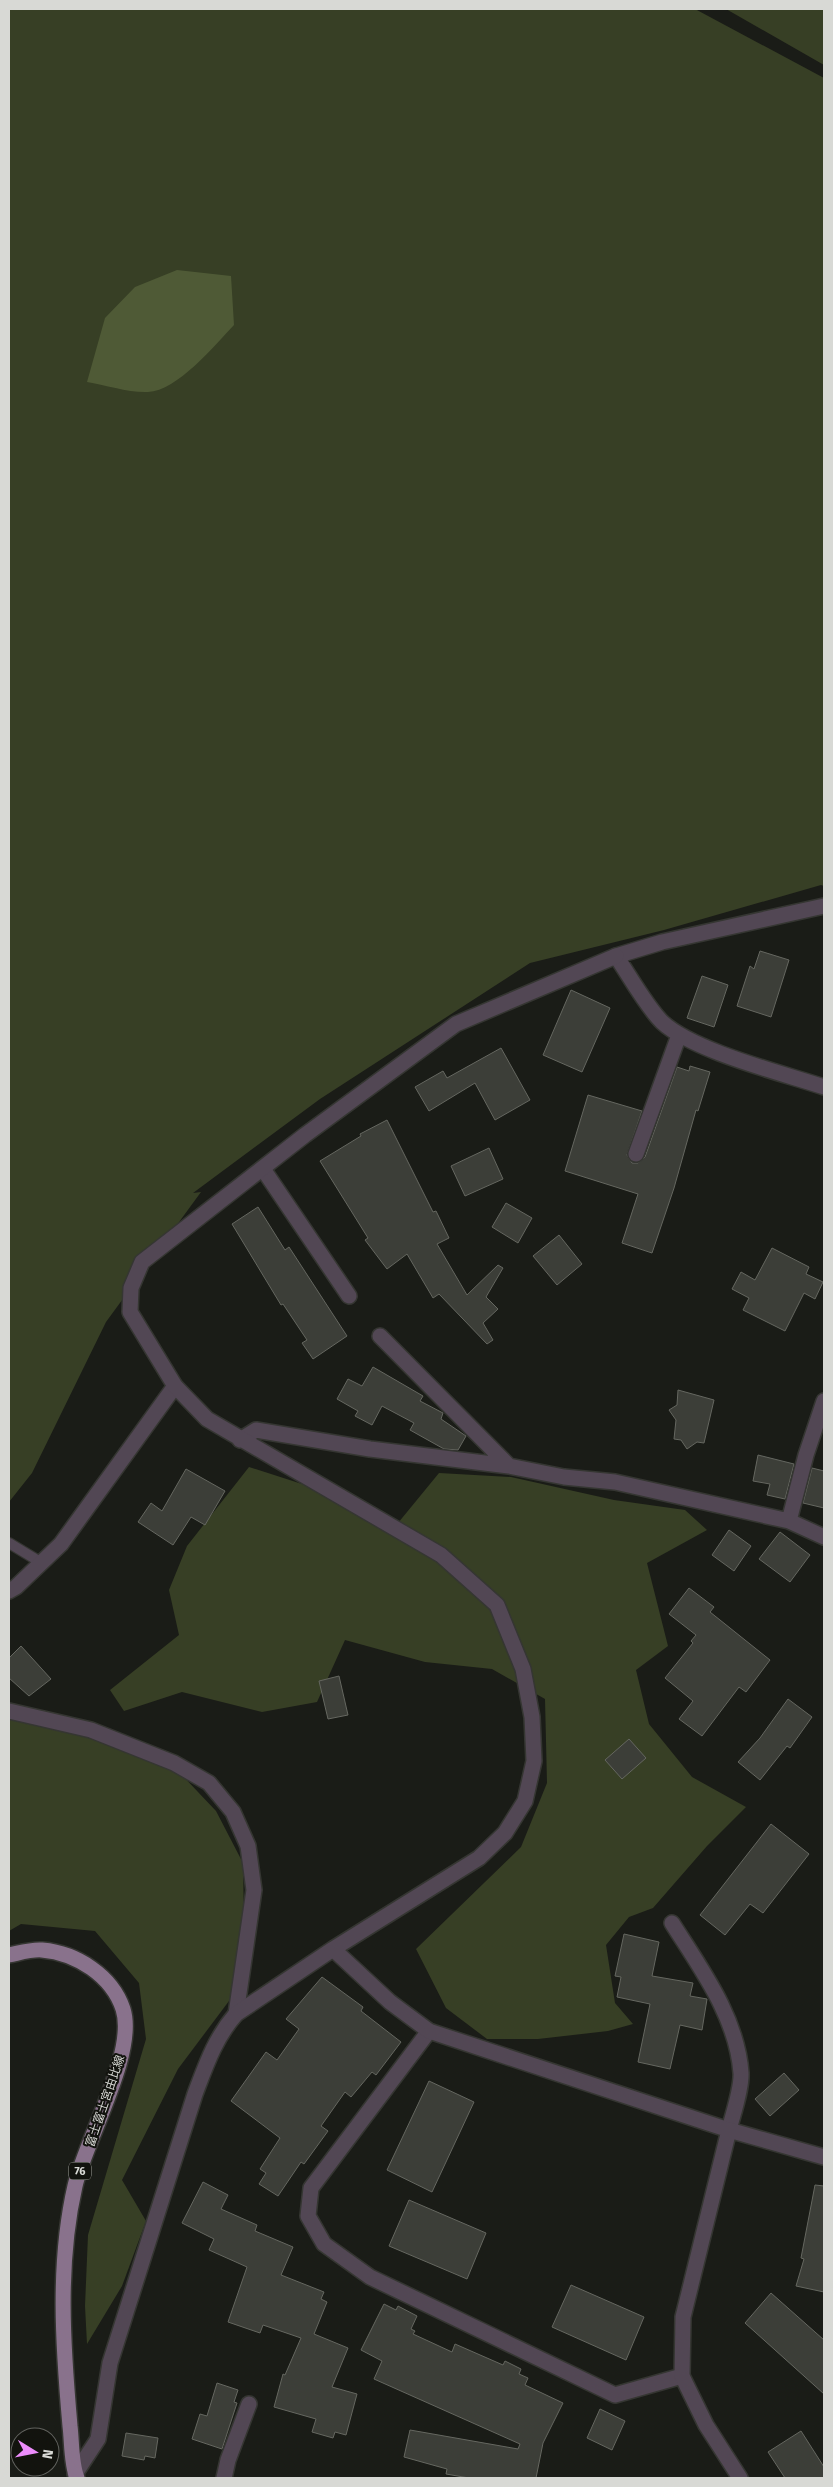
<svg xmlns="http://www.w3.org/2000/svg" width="833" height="2487" font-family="'Fira Sans','Noto Sans JP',sans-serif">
<rect width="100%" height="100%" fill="#1a1c17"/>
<path fill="#373f25" d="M 9,9 L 695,9 L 824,78 L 824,886 L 821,885 L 664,930 L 530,963 L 320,1099 L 193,1193 L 201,1192 L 106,1322 L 32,1473 L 9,1502 Z
M 726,9 L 824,9 L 824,65 Z
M 249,1467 L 302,1484 L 398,1523 L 439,1473 L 511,1477 L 614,1500 L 685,1510 L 707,1530 L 647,1563 L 668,1646 L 636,1670 L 649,1724 L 692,1777 L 746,1807 L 707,1846 L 653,1908 L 629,1917 L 606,1945 L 615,2003 L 633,2024 L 608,2031 L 538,2039 L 487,2039 L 446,2008 L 416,1949 L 521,1847 L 547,1783 L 545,1699 L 492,1669 L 425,1662 L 345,1640 L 317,1702 L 262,1712 L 182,1692 L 124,1711 L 110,1690 L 179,1635 L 169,1590 L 187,1546 Z
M 9,1715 L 102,1742 L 180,1773 L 216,1811 L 243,1863 L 244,1924 L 232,1997 L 178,2069 L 122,2180 L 146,2221 L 122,2286 L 87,2344 L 85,2306 L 88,2235 L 146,2039 L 139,1983 L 95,1931 L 21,1924 L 9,1931 Z"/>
<path fill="#4f5a36" d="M 177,270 L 231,276 L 234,325 C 215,345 177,391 148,392 C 130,393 105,385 87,382 L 105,318 L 135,287 Z"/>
<path fill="#3c3e38" stroke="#656760" d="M 760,951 L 789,960 L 771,1017 L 737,1006 L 750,966 L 754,969 Z
M 702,976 L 728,985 L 714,1027 L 687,1018 Z
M 571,990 L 610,1008 L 582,1072 L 543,1055 Z
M 501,1048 L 530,1100 L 495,1120 L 475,1083 L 429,1111 L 415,1087 L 443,1071 L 447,1078 Z
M 690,1066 L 710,1072 L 698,1111 L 696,1110 L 674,1188 L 652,1253 L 622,1243 L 638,1194 L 565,1171 L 588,1095 L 642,1111 L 627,1155 L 632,1163 L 638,1163 L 645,1157 L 677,1067 L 689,1071 Z
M 387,1120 L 433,1212 L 436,1211 L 449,1238 L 437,1244 L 467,1295 L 498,1265 L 503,1268 L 486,1297 L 498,1309 L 483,1323 L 493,1340 L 487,1344 L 439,1294 L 433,1298 L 407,1254 L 387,1269 L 365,1240 L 368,1238 L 320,1161 L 361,1136 L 360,1134 Z
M 489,1148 L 503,1179 L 465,1196 L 451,1166 Z
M 506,1203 L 532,1218 L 518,1243 L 492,1227 Z
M 258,1207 L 285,1250 L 289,1247 L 347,1336 L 313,1359 L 302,1343 L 307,1340 L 283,1304 L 281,1305 L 232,1224 Z
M 559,1235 L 582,1264 L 557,1285 L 533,1256 Z
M 772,1248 L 809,1267 L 806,1274 L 823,1282 L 815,1299 L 804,1293 L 785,1331 L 743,1310 L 749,1298 L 732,1289 L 741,1272 L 755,1280 Z
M 373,1367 L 423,1396 L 420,1401 L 443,1413 L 441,1419 L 466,1436 L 458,1450 L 444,1449 L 410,1430 L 414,1423 L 382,1406 L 372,1425 L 355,1416 L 358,1411 L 337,1399 L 348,1379 L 362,1386 Z
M 678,1390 L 714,1400 L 704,1443 L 697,1442 L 687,1449 L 681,1440 L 674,1439 L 676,1420 L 669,1410 L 677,1405 Z
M 758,1455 L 794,1464 L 785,1499 L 767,1495 L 770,1484 L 753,1481 Z
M 812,1468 L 824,1471 L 824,1508 L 803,1503 Z
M 186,1469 L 225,1491 L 205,1525 L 191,1517 L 173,1545 L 138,1522 L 151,1503 L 162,1511 Z
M 729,1530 L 751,1546 L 734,1571 L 712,1555 Z
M 780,1532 L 810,1555 L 790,1582 L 759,1559 Z
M 689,1588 L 714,1607 L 710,1612 L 770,1660 L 746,1692 L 739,1687 L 702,1736 L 679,1719 L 693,1701 L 665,1678 L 693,1643 L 691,1641 L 696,1635 L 669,1614 Z
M 21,1646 L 51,1679 L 29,1696 L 9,1678 L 9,1658 Z
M 339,1676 L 348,1715 L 328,1719 L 319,1681 Z
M 788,1699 L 812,1717 L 790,1748 L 787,1746 L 760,1780 L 738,1762 L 760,1738 Z
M 629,1739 L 646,1758 L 622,1779 L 605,1760 Z
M 771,1824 L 809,1854 L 763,1913 L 750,1904 L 725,1935 L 700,1915 Z
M 624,1934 L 659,1942 L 652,1976 L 693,1983 L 690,1996 L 707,1999 L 702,2030 L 680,2025 L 670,2069 L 638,2062 L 650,2004 L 617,1997 L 621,1977 L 615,1976 Z
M 322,1977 L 363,2007 L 361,2011 L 401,2042 L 376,2075 L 372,2072 L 351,2097 L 345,2092 L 321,2126 L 328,2131 L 304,2164 L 301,2162 L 278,2196 L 259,2184 L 266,2173 L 260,2169 L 280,2138 L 231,2101 L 266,2052 L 277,2060 L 299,2029 L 286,2019 Z
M 784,2073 L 799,2090 L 770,2116 L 755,2099 Z
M 429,2081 L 474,2102 L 432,2192 L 387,2170 Z
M 203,2182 L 228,2195 L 221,2209 L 257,2225 L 255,2231 L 293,2247 L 281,2275 L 324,2292 L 321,2299 L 327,2302 L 314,2334 L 348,2348 L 332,2387 L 357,2394 L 346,2435 L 335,2432 L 333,2438 L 312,2432 L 316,2419 L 274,2407 L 283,2374 L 285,2375 L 301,2338 L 263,2325 L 260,2333 L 228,2322 L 247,2267 L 209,2250 L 214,2239 L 182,2223 Z
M 815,2185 L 824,2186 L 824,2292 L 796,2286 L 804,2259 L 801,2258 Z
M 409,2200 L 486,2233 L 467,2279 L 389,2246 Z
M 571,2285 L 644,2317 L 626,2360 L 552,2327 Z
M 771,2293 L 824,2340 L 824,2394 L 745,2323 Z
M 384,2304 L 396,2310 L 398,2306 L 417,2316 L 411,2329 L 415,2331 L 413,2334 L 452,2352 L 455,2344 L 503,2365 L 505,2361 L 521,2369 L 519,2374 L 528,2378 L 525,2385 L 563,2403 L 543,2443 L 536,2478 L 469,2478 L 446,2474 L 447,2469 L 404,2457 L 410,2430 L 518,2449 L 520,2444 L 374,2379 L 382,2361 L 361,2350 Z
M 217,2383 L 238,2390 L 234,2402 L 237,2403 L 222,2449 L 192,2439 L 200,2414 L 207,2416 Z
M 600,2409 L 625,2421 L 612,2450 L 587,2438 Z
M 801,2431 L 824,2467 L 824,2478 L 785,2478 L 768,2452 Z
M 126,2433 L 158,2438 L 155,2458 L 145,2456 L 144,2460 L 122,2456 Z"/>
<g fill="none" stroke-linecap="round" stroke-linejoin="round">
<g stroke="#353632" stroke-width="12">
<path id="service" d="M 9,1543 L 42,1563"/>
</g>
<g stroke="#353632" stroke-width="18">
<path id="minor" d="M 824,906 L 662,942 L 616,956 C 629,975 646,1006 662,1022 C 693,1051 782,1073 824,1087
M 636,1154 L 679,1035
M 263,1169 L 349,1296
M 240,1440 L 256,1430 L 370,1449 L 509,1466 L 380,1336
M 509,1466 L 564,1477 L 615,1482 L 789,1521 L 824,1537
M 789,1521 L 806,1455 L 824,1401
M 9,1591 L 16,1587 L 61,1544 L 175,1386
M 9,1711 L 91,1730 L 174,1763 L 209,1783 L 233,1812 L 248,1846 L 254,1890 L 236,2014
M 672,1923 C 701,1969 737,2017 741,2073 C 742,2088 733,2114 729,2130
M 429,2031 L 311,2188 L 308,2216 L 324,2244 L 370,2277 L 615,2395 L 682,2376
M 224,2478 L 228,2460 L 249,2404"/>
</g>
<g stroke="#353632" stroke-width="18">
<path id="tertiary" d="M 333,1949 L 390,2002 L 429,2031 L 729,2130 L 824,2157
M 729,2130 L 683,2317 L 682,2376 L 706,2425 L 740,2478
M 75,2474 L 98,2439 L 110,2363 L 195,2094 C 206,2065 215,2038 236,2014 L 333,1949 L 479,1858 L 505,1833 L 525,1801 L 534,1761 L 532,1717 L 523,1669 L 497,1605 L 441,1555 L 207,1419 L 175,1386 L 130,1312 L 131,1288 L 142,1262 L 305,1135 L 456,1024 L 616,956"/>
</g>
<g stroke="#353632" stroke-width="18">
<path id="primary" d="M 9,1955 C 19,1953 32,1949 42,1950 C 77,1953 112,1976 123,2009 C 137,2053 85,2141 75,2186 C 57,2264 63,2347 70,2426 C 72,2442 71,2463 77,2478"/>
</g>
<use href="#service" stroke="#524754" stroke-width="10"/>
<use href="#minor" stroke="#524754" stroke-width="15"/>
<use href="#tertiary" stroke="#524754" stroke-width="15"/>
<use href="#primary" stroke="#89728c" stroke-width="15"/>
</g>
<g text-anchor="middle" stroke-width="4" stroke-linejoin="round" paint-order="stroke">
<rect fill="#12130e" stroke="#9d9e99" stroke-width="1" x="69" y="2162.5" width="22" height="17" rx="4"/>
<g font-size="11" font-weight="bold" fill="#d8d9d5">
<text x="80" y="2175">76</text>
</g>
<g font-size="12" fill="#d8d9d5" stroke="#12130e">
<text transform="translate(105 2101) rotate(-71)" y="4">富士富士宮由比線</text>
</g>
</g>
<rect width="833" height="2487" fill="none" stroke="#d8d9d5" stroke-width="20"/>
<g transform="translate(35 2452) rotate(100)"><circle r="24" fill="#12130e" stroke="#61625e"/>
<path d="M0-4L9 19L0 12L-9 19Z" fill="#ec8cfb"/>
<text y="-8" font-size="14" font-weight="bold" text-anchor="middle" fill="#d8d9d5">N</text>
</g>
</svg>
